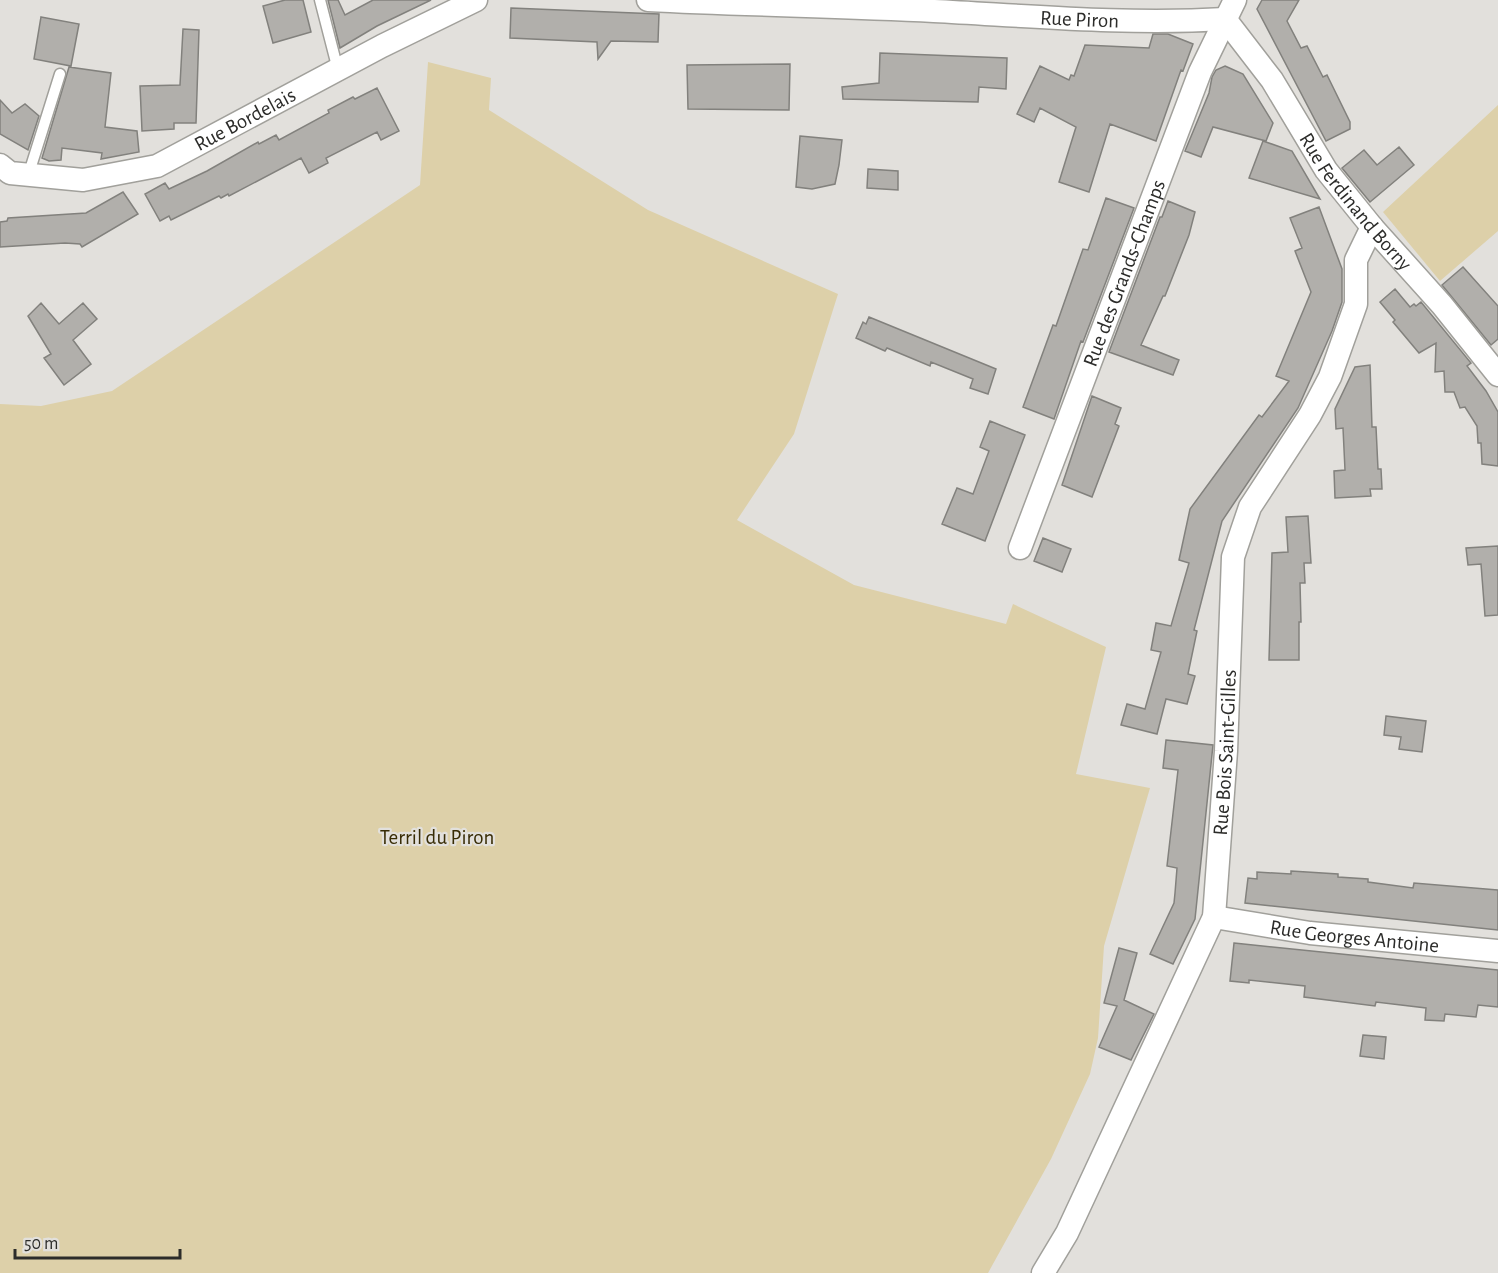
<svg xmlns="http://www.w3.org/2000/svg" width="1498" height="1273" font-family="'Alegreya Sans',sans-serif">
<rect width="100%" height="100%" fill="#e2e0dc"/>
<path fill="#ddd0a9" d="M 428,62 L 491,78 L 489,110 L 648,210 L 838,294 L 794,434 L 737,520 L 854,585 L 1006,624 L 1013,604 L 1106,647 L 1076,774 L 1150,788 L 1104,946 L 1098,1038 L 1090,1074 L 1051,1159 L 988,1273 L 0,1273 L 0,404 L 41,406 L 112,391 L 420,185 Z
M 1498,105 L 1498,231 L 1440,281 L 1383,212 Z"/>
<path fill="#b1afab" stroke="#82817d" stroke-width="1.5" d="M 285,0 L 303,0 L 311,32 L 273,43 L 263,6 Z
M 328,0 L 338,0 L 345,15 L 373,0 L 431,0 L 377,26 L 340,48 Z
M 1262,0 L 1299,0 L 1287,21 L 1301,48 L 1307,46 L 1323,77 L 1327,75 L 1350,122 L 1350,129 L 1326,141 L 1257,9 Z
M 511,8 L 659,14 L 658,42 L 611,41 L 598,59 L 597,42 L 510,38 Z
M 41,17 L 79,24 L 71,66 L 34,59 Z
M 183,29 L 199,30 L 196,123 L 174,123 L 174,129 L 142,131 L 140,86 L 180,85 Z
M 1153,34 L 1168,34 L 1193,44 L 1183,71 L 1181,70 L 1156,141 L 1110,124 L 1089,192 L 1059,182 L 1076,127 L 1040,108 L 1034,122 L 1017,114 L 1040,66 L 1069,80 L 1071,75 L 1074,76 L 1085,45 L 1149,48 Z
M 880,53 L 1007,58 L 1006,89 L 979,87 L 978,102 L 843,99 L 842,87 L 879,83 Z
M 790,64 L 789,110 L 688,109 L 687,65 Z
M 1225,66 L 1243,74 L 1273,123 L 1266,141 L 1213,127 L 1201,157 L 1185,151 L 1209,93 L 1212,77 L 1216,70 Z
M 69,67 L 111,73 L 105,127 L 137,131 L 139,152 L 101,159 L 102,153 L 62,148 L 61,160 L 49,161 L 42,158 Z
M 377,88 L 399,131 L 381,140 L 377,132 L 326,158 L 328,163 L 309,173 L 301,158 L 229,196 L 228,194 L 221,198 L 219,196 L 171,220 L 169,216 L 160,221 L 145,194 L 165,183 L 169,189 L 207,171 L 258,142 L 259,144 L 276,135 L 279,140 L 329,113 L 328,110 L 353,97 L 355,99 Z
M 0,100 L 12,113 L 25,104 L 39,116 L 28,150 L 0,134 Z
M 800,136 L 842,140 L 839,165 L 835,184 L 812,189 L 796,187 Z
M 1263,141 L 1292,151 L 1320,199 L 1249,178 Z
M 1399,147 L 1414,165 L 1370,202 L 1342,168 L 1364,150 L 1377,165 Z
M 868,169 L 898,171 L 898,190 L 867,188 Z
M 123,192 L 138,214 L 82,247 L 80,244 L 65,243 L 0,247 L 0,222 L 7,221 L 8,218 L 86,213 Z
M 1106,198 L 1134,208 L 1083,342 L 1081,341 L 1054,419 L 1023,407 L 1053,325 L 1056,326 L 1083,249 L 1088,250 Z
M 1168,201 L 1195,212 L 1189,235 L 1165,296 L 1163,296 L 1141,345 L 1179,360 L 1173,375 L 1109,352 L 1160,217 L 1162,217 Z
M 1319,207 L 1342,269 L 1342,302 L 1332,331 L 1298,408 L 1222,521 L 1194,630 L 1197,631 L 1188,674 L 1195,676 L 1187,704 L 1166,699 L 1157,734 L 1121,725 L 1127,704 L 1145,709 L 1161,652 L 1151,650 L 1156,623 L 1171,626 L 1189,563 L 1179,560 L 1190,509 L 1259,415 L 1262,417 L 1289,381 L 1276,376 L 1311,292 L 1295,251 L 1302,248 L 1290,218 Z
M 1463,267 L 1498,306 L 1498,339 L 1491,345 L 1442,285 Z
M 1395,289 L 1410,307 L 1414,304 L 1416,306 L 1421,302 L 1471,363 L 1467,366 L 1486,391 L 1498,412 L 1498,466 L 1482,464 L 1481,443 L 1478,443 L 1477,426 L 1465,407 L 1460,408 L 1454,392 L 1445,392 L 1444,371 L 1435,372 L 1436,343 L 1419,353 L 1393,322 L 1395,320 L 1380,302 Z
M 41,303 L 59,324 L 83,303 L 97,319 L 73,340 L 91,364 L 64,385 L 44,358 L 51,354 L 28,316 Z
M 869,317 L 996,369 L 988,394 L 970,388 L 973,379 L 931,362 L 930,366 L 887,348 L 885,351 L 856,338 L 863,322 L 866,324 Z
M 1370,365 L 1372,427 L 1376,427 L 1378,469 L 1381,469 L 1382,489 L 1370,489 L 1371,496 L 1335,498 L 1334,471 L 1345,470 L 1343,428 L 1336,429 L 1335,409 L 1355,367 Z
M 1092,396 L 1121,408 L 1115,424 L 1119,426 L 1092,497 L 1062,485 Z
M 990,421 L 1025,435 L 985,541 L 942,524 L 957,488 L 973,494 L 989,451 L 980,447 Z
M 1308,516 L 1311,563 L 1304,563 L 1305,583 L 1300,583 L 1301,622 L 1299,622 L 1299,660 L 1269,660 L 1272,553 L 1288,552 L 1286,517 Z
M 1043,538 L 1071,549 L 1062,572 L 1034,561 Z
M 1498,546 L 1498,615 L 1485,616 L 1481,564 L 1468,565 L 1466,548 Z
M 1386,716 L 1426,721 L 1422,752 L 1399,749 L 1401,737 L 1384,735 Z
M 1166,740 L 1213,745 L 1195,919 L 1173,964 L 1150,954 L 1174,903 L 1175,893 L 1177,868 L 1167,866 L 1178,770 L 1163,768 Z
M 1291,871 L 1338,874 L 1338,877 L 1368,879 L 1368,882 L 1413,888 L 1414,883 L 1498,890 L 1498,930 L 1245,903 L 1248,878 L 1257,879 L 1257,872 L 1291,874 Z
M 1234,943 L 1498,970 L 1498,1007 L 1478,1005 L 1476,1017 L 1445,1014 L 1444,1021 L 1425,1020 L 1426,1008 L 1376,1002 L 1375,1006 L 1304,997 L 1305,986 L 1249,980 L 1249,983 L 1230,981 Z
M 1119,948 L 1137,953 L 1124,1000 L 1154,1014 L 1131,1060 L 1099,1047 L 1117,1006 L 1104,1003 Z
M 1363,1035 L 1386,1037 L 1384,1059 L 1360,1056 Z"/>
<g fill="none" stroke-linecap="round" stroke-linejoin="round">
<g stroke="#a1a09b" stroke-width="13">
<path id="service" d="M 320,0 L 338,70
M 28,176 L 60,74"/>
</g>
<g stroke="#a1a09b" stroke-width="25">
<g id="minor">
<path id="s1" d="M 648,0 C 744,5 839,6 934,11 C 1031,16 1128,25 1225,19"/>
<path id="s2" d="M 1225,19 L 1272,80 L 1326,170 L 1372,227 L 1442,305 L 1498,375"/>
<path id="s3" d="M 0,165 L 10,173 L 83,180 L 157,166 L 382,46 L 476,0"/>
<path id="s4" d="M 1020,548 L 1200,72 L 1235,0"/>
<path id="s5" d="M 1214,917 L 1310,933 L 1498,951"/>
<path id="s6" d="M 1043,1273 L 1067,1233 L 1214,917 L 1226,751 L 1233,557 L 1250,507 L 1310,415 L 1330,377 L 1356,304 L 1356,260 L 1372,227"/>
</g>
</g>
<use href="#service" stroke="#fff" stroke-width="10"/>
<use href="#minor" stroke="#fff" stroke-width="22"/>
</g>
<g text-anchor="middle" stroke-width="4.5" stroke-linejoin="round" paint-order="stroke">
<g font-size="21" fill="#2c2c2a" stroke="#e2e0dc">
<text dy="7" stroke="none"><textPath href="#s1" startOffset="432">Rue Piron</textPath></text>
<text dy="7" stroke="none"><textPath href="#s3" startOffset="261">Rue Bordelais</textPath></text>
<text dy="7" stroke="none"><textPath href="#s2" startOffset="225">Rue Ferdinand Borny</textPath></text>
<text dy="7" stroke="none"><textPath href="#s4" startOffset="294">Rue des Grands-Champs</textPath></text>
<text dy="7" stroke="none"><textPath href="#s6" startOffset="560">Rue Bois Saint-Gilles</textPath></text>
<text dy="7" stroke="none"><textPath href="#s5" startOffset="142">Rue Georges Antoine</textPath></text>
</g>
<g font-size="21" fill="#382c05" stroke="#e2e0dc">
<text x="437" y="844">Terril du Piron</text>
</g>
</g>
<path d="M15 1249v9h165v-9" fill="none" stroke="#2c2c2a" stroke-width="3"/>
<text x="24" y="1249" font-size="18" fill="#2c2c2a" stroke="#e2e0dc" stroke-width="4.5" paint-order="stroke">50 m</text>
</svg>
